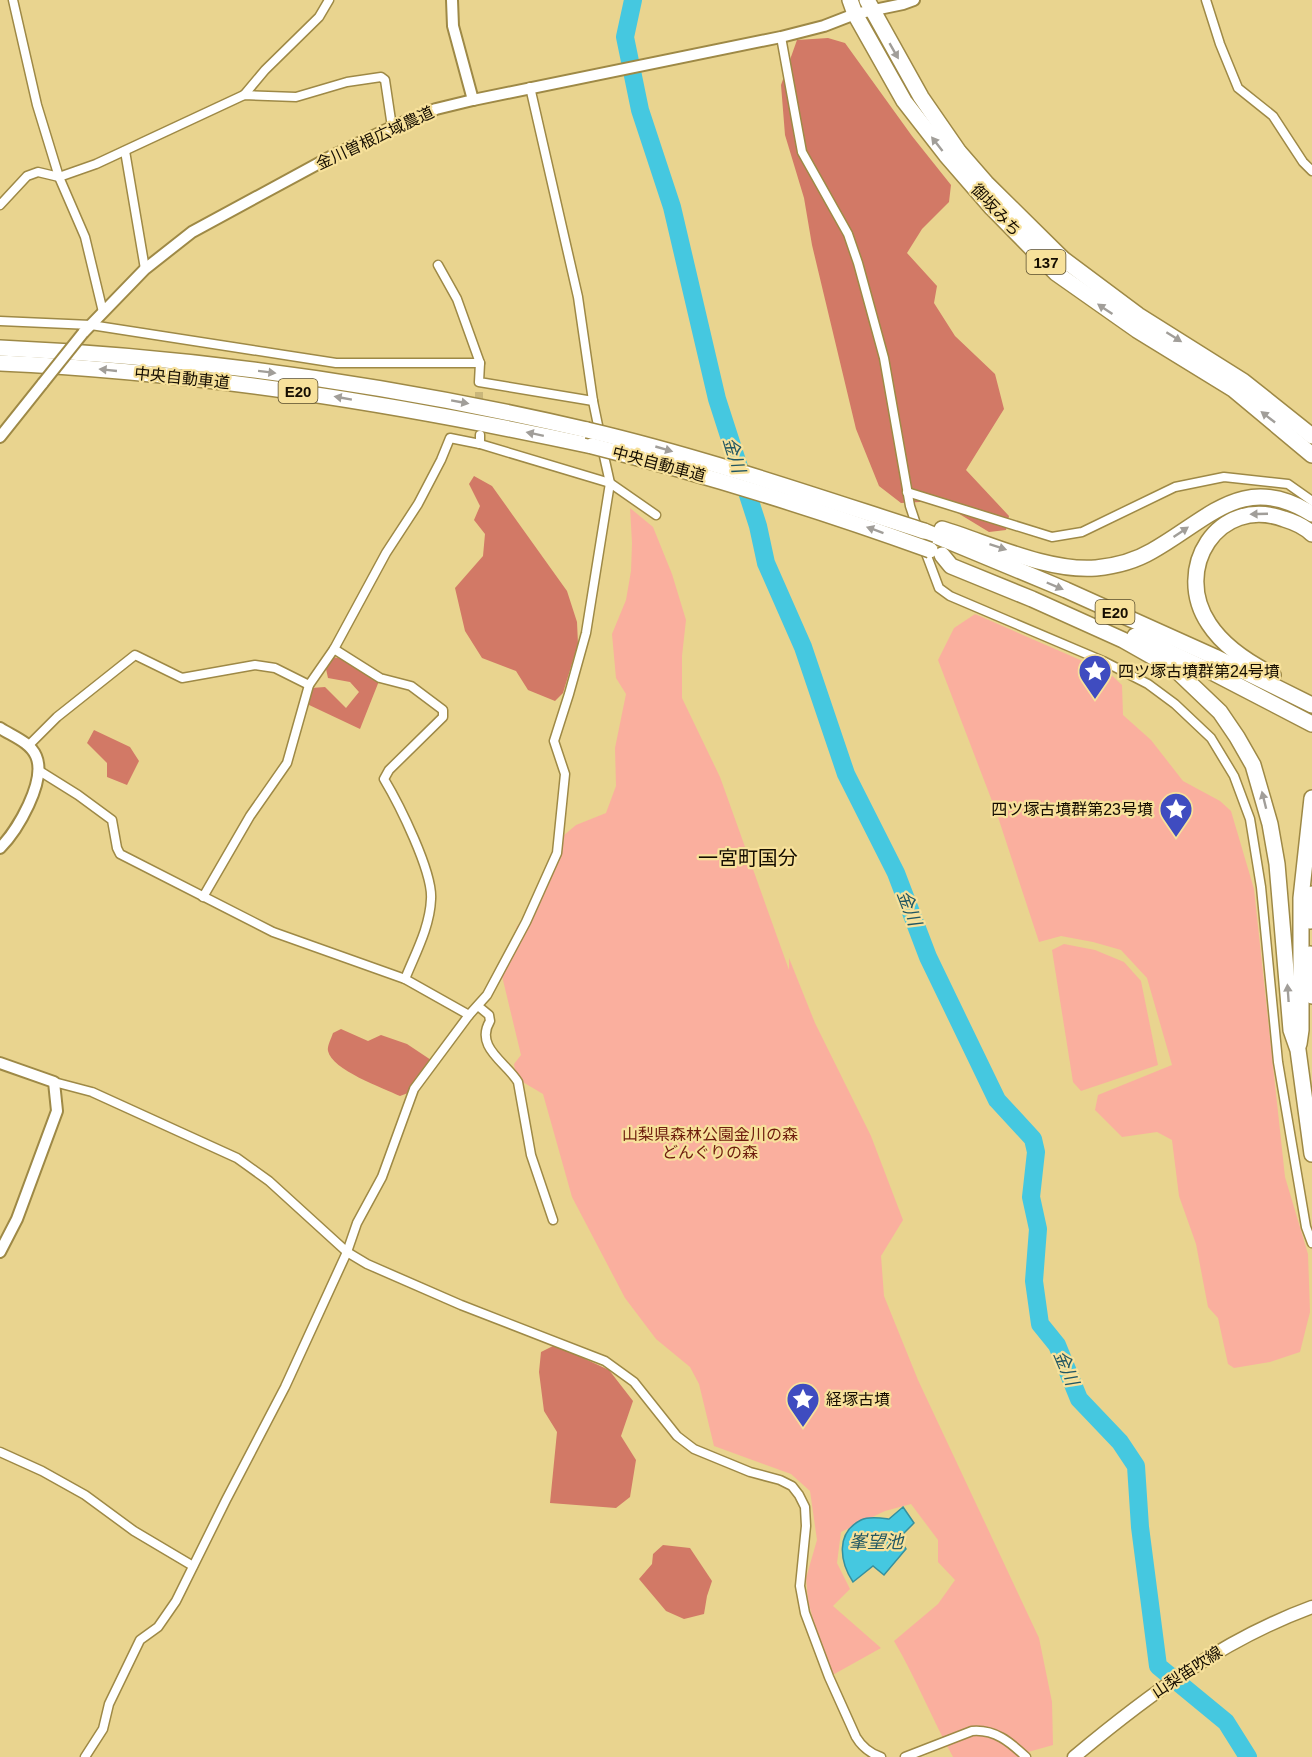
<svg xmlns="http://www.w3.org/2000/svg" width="1312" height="1757" viewBox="0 0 1312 1757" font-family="Arial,'Noto Sans JP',sans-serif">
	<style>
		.green { fill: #faaf9e }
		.forest { fill: #d27966 }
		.water { fill: #45c8e0; stroke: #37909d; stroke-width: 1.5 }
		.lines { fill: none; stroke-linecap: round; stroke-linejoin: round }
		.river { stroke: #45c8e0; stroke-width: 18 }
		.minor-tunnel { stroke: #c9b67a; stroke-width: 8; stroke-dasharray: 8 4; stroke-linecap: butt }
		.minor-casing { stroke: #9e8946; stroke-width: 11 }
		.tertiary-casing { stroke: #9e8946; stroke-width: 14 }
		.secondary-casing { stroke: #9e8946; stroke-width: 15 }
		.trunk-casing { stroke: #9e8946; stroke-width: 18 }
		.motorway-casing { stroke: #9e8946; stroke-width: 18 }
		.minor { stroke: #fff; stroke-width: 8 }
		.tertiary { stroke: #fff; stroke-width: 10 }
		.secondary { stroke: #fff; stroke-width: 12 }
		.trunk { stroke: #fff; stroke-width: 15 }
		.motorway { stroke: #fff; stroke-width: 15 }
		.tertiary-bridge-casing { stroke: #9e8946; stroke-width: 14; stroke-linecap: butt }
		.motorway-bridge-casing { stroke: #9e8946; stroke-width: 18; stroke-linecap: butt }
		.tertiary-bridge { stroke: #fff; stroke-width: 10 }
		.motorway-bridge { stroke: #fff; stroke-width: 15 }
		.oneway { fill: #a19e99 }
		.labels { text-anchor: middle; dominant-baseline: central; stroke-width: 4.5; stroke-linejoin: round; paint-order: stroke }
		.shield { fill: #f7e19b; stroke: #594d2e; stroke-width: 1.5 }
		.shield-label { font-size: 15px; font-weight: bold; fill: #150d00 }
		.street-label { font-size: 16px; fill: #150d00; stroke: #f7e19b }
		.poi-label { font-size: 16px; fill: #150d00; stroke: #f7e19b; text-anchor: start }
		.park-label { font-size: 16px; fill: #6d1c0d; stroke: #f7e19b }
		.water-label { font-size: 18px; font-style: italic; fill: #225762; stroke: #f7e19b }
		.quarter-label { font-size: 20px; fill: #150d00; stroke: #f7e19b }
	</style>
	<rect width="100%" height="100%" fill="#e9d48f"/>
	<g class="green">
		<path d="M630 508 653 527 672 574 686 620 682 656V698L720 777 789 970V958L815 1023 871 1136 903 1220 881 1256 884 1296 918 1380 1039 1638 1052 1702 1053 1745 1028 1752 1022 1757H953C932 1719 916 1678 894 1641L938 1604 955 1580 938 1562V1540L911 1504 885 1511 841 1532 837 1563 850 1589 833 1606 881 1648 829 1677 808 1601 806 1578 817 1540 810 1491 791 1474 714 1446 699 1384 690 1367 656 1339 625 1298 572 1197 543 1094 516 1078 514 1064 521 1055 502 976 517 926 537 907 563 836 576 825 606 813 616 786 615 748 626 694 616 678 612 634 626 600 631 571 632 543Z"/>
		<path d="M975 614 1108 672 1122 685 1123 715 1151 740 1183 781 1220 801 1231 811 1254 889 1285 1177 1308 1254 1310 1312 1300 1352 1270 1362 1234 1368 1228 1364 1218 1318 1208 1307 1196 1244 1179 1196 1172 1140 1157 1132 1122 1137 1095 1110 1098 1095 1172 1065 1147 978 1121 950 1093 942 1061 936 1039 942 997 814 938 660 954 628Z"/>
		<path d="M1064 944 1095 950 1124 962 1141 981 1158 1065 1081 1091 1073 1082 1052 950Z"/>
	</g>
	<g class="forest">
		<path d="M828 38 845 43 912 136 951 185 949 202 922 229 907 253 937 286 934 303 955 336 995 374 1004 409 966 470 1009 516 1006 530 989 532 938 501 901 503 879 486 856 429 812 245 804 198 785 135 781 85 797 40Z"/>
		<path d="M474 476 492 486 567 591 577 622 578 644 563 693 555 701 528 690 516 671 482 658 465 631 455 588 483 556 485 534 474 520 480 506 469 484Z"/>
		<path d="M333 657 343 659 379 681 360 729 307 704 311 688 325 687 346 708 359 692 350 682 328 678 326 669Z"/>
		<path d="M94 730 130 747 139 761 127 785 107 777V763L87 743Z"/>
		<path d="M341 1029 368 1041 381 1035 407 1044 431 1060 408 1093 400 1096C383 1088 332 1070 328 1051 327 1046 331 1039 333 1033Z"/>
		<path d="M555 1345 609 1370 633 1401 621 1436 636 1460 630 1497 616 1508 550 1503 557 1432 544 1411 539 1372 541 1352Z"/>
		<path d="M663 1545 690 1548 712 1581 707 1596 704 1614 684 1619 666 1611 639 1579 652 1564 653 1554Z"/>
	</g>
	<path class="water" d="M903 1507 914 1523 903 1534 902 1543 906 1549 884 1575 873 1566 853 1582C840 1562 835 1533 861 1520 869 1516 881 1518 889 1519Z"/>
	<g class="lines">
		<path class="river" d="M633 0 625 37 640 110 672 207 717 399 758 526 766 563 803 647 846 774 896 873 928 957 997 1100 1033 1139 1036 1152 1031 1197 1038 1229 1034 1281 1040 1324 1057 1345 1079 1399 1120 1442 1136 1466 1140 1527 1158 1666 1226 1722 1248 1757"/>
		<path class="minor-tunnel" d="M479 392V410"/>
		<defs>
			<g id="minor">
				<path d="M13 0 37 105 59 177 85 237 103 312"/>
				<path d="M1206 0 1220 44 1238 88 1273 116 1303 162 1312 171"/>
				<path d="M781 37 802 152 848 234 858 263 884 358 910 506 918 530"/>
				<path d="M530 87 578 297 593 401 600 435"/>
				<path d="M244 95 265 70 319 17 329 0"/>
				<path d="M125 151 145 269"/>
				<path d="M0 205 27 176 38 172 59 177 96 164 244 95 296 97 347 82 381 77 385 80 392 127"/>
				<path d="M438 265 457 299 480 363 479 382 593 401"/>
				<path d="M0 321 91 325 336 363H480"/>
				<path d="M480 444V435"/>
				<path d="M907 492 1052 537 1082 532 1175 487 1224 477 1288 484 1312 501"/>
				<path d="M924 548 939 588 950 596 1103 661 1148 684 1175 704 1211 738 1234 776 1250 819 1261 887 1278 1062 1306 1227 1312 1243"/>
				<path d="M334 649 380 678 411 686 443 710V717L389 770 384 779C399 804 433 872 431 899 430 927 415 954 405 979"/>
				<path d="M29 745 57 717 135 655 182 678 255 665 275 668 309 685"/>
				<path d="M38 770 78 795 112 820 117 848 120 854 273 932 405 979 469 1015"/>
				<path d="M203 897 250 816 287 763 309 685 334 649 386 553 418 504 441 460 450 438 480 444 610 483 656 515"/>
				<path d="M478 1006 489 1015 490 1021C474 1047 507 1063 518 1082L531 1155 553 1220"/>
				<path d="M54 1082 92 1092 237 1158 269 1181 347 1252 367 1264 461 1305 605 1361 634 1382 677 1436 694 1449 750 1472 780 1480 792 1486 799 1495 805 1507 806 1526 800 1586 805 1613 829 1677 856 1737C862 1747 869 1753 881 1757"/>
				<path d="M0 1452 42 1471 85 1495 134 1531 193 1566"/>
				<path d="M85 1757 103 1729 109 1704 140 1640 158 1627 176 1601 226 1500 285 1387 347 1252 357 1223 382 1177 414 1089 469 1015 487 995 526 922 557 853 565 774 554 741 569 694 586 633 610 483 602 447"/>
				<path d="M905 1757 972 1731C995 1729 1010 1742 1026 1757"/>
			</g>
			<g id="tertiary">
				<path d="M452 0 453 26 473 100"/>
				<path d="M83 333 145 269 192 232 334 155 392 127 436 109 473 100 781 37 824 26 855 14 903 4 914 0"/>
				<path d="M0 437 43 383"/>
				<path d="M0 728C12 736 30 742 36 756 47 781 17 831 0 848"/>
				<path d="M0 1063 54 1082 57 1111 17 1219 0 1252"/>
			</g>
			<path id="secondary" d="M1074 1757C1147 1696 1222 1640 1312 1607"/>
			<g id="trunk">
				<path d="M850 0 855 14 904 101 946 155 992 208 1056 273 1137 330 1233 389 1312 455"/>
				<path d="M867 0 921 97 959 152 986 183 1063 259 1138 315 1243 381 1312 436"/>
			</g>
			<g id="motorway">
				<path d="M0 348C198 357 394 385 587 430"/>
				<path d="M0 363C200 372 397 404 592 446"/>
				<path d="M942 529C988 543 1048 572 1096 568 1116 566 1135 561 1152 551 1209 519 1244 471 1312 514"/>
				<path d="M924 531 1066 590 1215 657 1312 705"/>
				<path d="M942 555 951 566 1032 599 1123 640 1176 670 1220 712 1237 737 1253 765 1270 824 1277 864 1291 1030 1298 1050 1312 1154"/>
				<path d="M1135 636 1210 671 1312 724"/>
				<path d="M1273 675C1249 663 1224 647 1209 624 1172 569 1218 495 1284 519 1294 522 1305 527 1312 534"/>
				<path d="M1310 921 1312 894"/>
				<path d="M1310 954 1312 996"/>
				<path d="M1299 1044 1301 1030V898L1312 798"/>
			</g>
		</defs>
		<use href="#minor" class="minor-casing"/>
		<use href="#tertiary" class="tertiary-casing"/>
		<use href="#secondary" class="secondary-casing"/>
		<use href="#trunk" class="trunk-casing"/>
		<use href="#motorway" class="motorway-casing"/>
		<use href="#minor" class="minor"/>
		<use href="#tertiary" class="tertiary"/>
		<use href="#secondary" class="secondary"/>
		<use href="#trunk" class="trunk"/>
		<use href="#motorway" class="motorway"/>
		<defs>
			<path id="tertiary-bridge" d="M43 383 83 333"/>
			<g id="motorway-bridge">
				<path d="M587 430C702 457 812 495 924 531"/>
				<path d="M592 446C707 475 819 510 930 550"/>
			</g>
		</defs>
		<use href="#tertiary-bridge" class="tertiary-bridge-casing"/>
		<use href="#motorway-bridge" class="motorway-bridge-casing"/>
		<use href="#tertiary-bridge" class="tertiary-bridge"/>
		<use href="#motorway-bridge" class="motorway-bridge"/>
	</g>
	<defs><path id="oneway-solid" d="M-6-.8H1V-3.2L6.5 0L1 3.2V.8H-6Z" transform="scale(1.5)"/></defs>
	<g class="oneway">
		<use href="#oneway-solid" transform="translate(894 51) rotate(60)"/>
		<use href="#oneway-solid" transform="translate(937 144) rotate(-128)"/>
		<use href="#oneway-solid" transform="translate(1105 309) rotate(-146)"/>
		<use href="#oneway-solid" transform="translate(1174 337) rotate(32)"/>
		<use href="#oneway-solid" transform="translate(108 370) rotate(-174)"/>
		<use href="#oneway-solid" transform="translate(267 372) rotate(7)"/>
		<use href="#oneway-solid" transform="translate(343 398) rotate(-170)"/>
		<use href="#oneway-solid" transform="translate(460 402) rotate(10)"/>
		<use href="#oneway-solid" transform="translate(1268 417) rotate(-142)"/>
		<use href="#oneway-solid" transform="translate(535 434) rotate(-168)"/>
		<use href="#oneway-solid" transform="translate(664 449) rotate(16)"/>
		<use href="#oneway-solid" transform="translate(1259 514) rotate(178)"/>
		<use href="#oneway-solid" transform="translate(875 530) rotate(-160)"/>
		<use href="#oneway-solid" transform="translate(1181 532) rotate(-34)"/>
		<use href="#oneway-solid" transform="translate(998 547) rotate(18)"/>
		<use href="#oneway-solid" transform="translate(1055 586) rotate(23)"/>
		<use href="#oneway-solid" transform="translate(1264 800) rotate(-104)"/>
		<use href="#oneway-solid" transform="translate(1288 993) rotate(-94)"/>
	</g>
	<defs>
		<symbol id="sight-pin" viewBox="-11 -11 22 30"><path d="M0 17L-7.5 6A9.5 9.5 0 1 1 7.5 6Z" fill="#3f4cc0" stroke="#f7e19b"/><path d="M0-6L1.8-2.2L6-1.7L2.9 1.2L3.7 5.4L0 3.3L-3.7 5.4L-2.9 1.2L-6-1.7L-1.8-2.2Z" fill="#fff"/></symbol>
	</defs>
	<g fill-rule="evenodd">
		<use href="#sight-pin" x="1076" y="652" width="38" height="52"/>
		<use href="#sight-pin" x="1157" y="790" width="38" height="52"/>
		<use href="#sight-pin" x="784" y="1380" width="38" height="52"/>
	</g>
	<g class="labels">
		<g class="shield">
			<rect x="1026.5" y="250" width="39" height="24" rx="4.5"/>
			<rect x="278.5" y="379" width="39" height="24" rx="4.5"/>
			<rect x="1095.5" y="600" width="39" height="24" rx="4.5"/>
		</g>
		<g class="shield-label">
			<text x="1046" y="262">137</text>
			<text x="298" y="391">E20</text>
			<text x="1115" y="612">E20</text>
		</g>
		<g class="street-label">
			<text transform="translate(375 138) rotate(-25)">金川曽根広域農道</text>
			<text transform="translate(996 210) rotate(47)">御坂みち</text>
			<text transform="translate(182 378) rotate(6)">中央自動車道</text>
			<text transform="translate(659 464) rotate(15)">中央自動車道</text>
			<text transform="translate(1187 1672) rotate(-33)">山梨笛吹線</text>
		</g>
		<g class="poi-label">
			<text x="1118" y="671">四ツ塚古墳群第24号墳</text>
			<text x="1153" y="809" text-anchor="end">四ツ塚古墳群第23号墳</text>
			<text x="826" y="1399">経塚古墳</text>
		</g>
		<g class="park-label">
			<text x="710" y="1134">山梨県森林公園金川の森<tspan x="710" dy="18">どんぐりの森</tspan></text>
		</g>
		<g class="water-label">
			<text transform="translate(734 455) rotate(73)">金川</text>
			<text transform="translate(909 908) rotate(69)">金川</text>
			<text transform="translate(1066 1368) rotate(67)">金川</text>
			<text x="876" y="1542">峯望池</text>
		</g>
		<g class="quarter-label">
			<text x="748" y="858">一宮町国分</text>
		</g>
	</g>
</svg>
